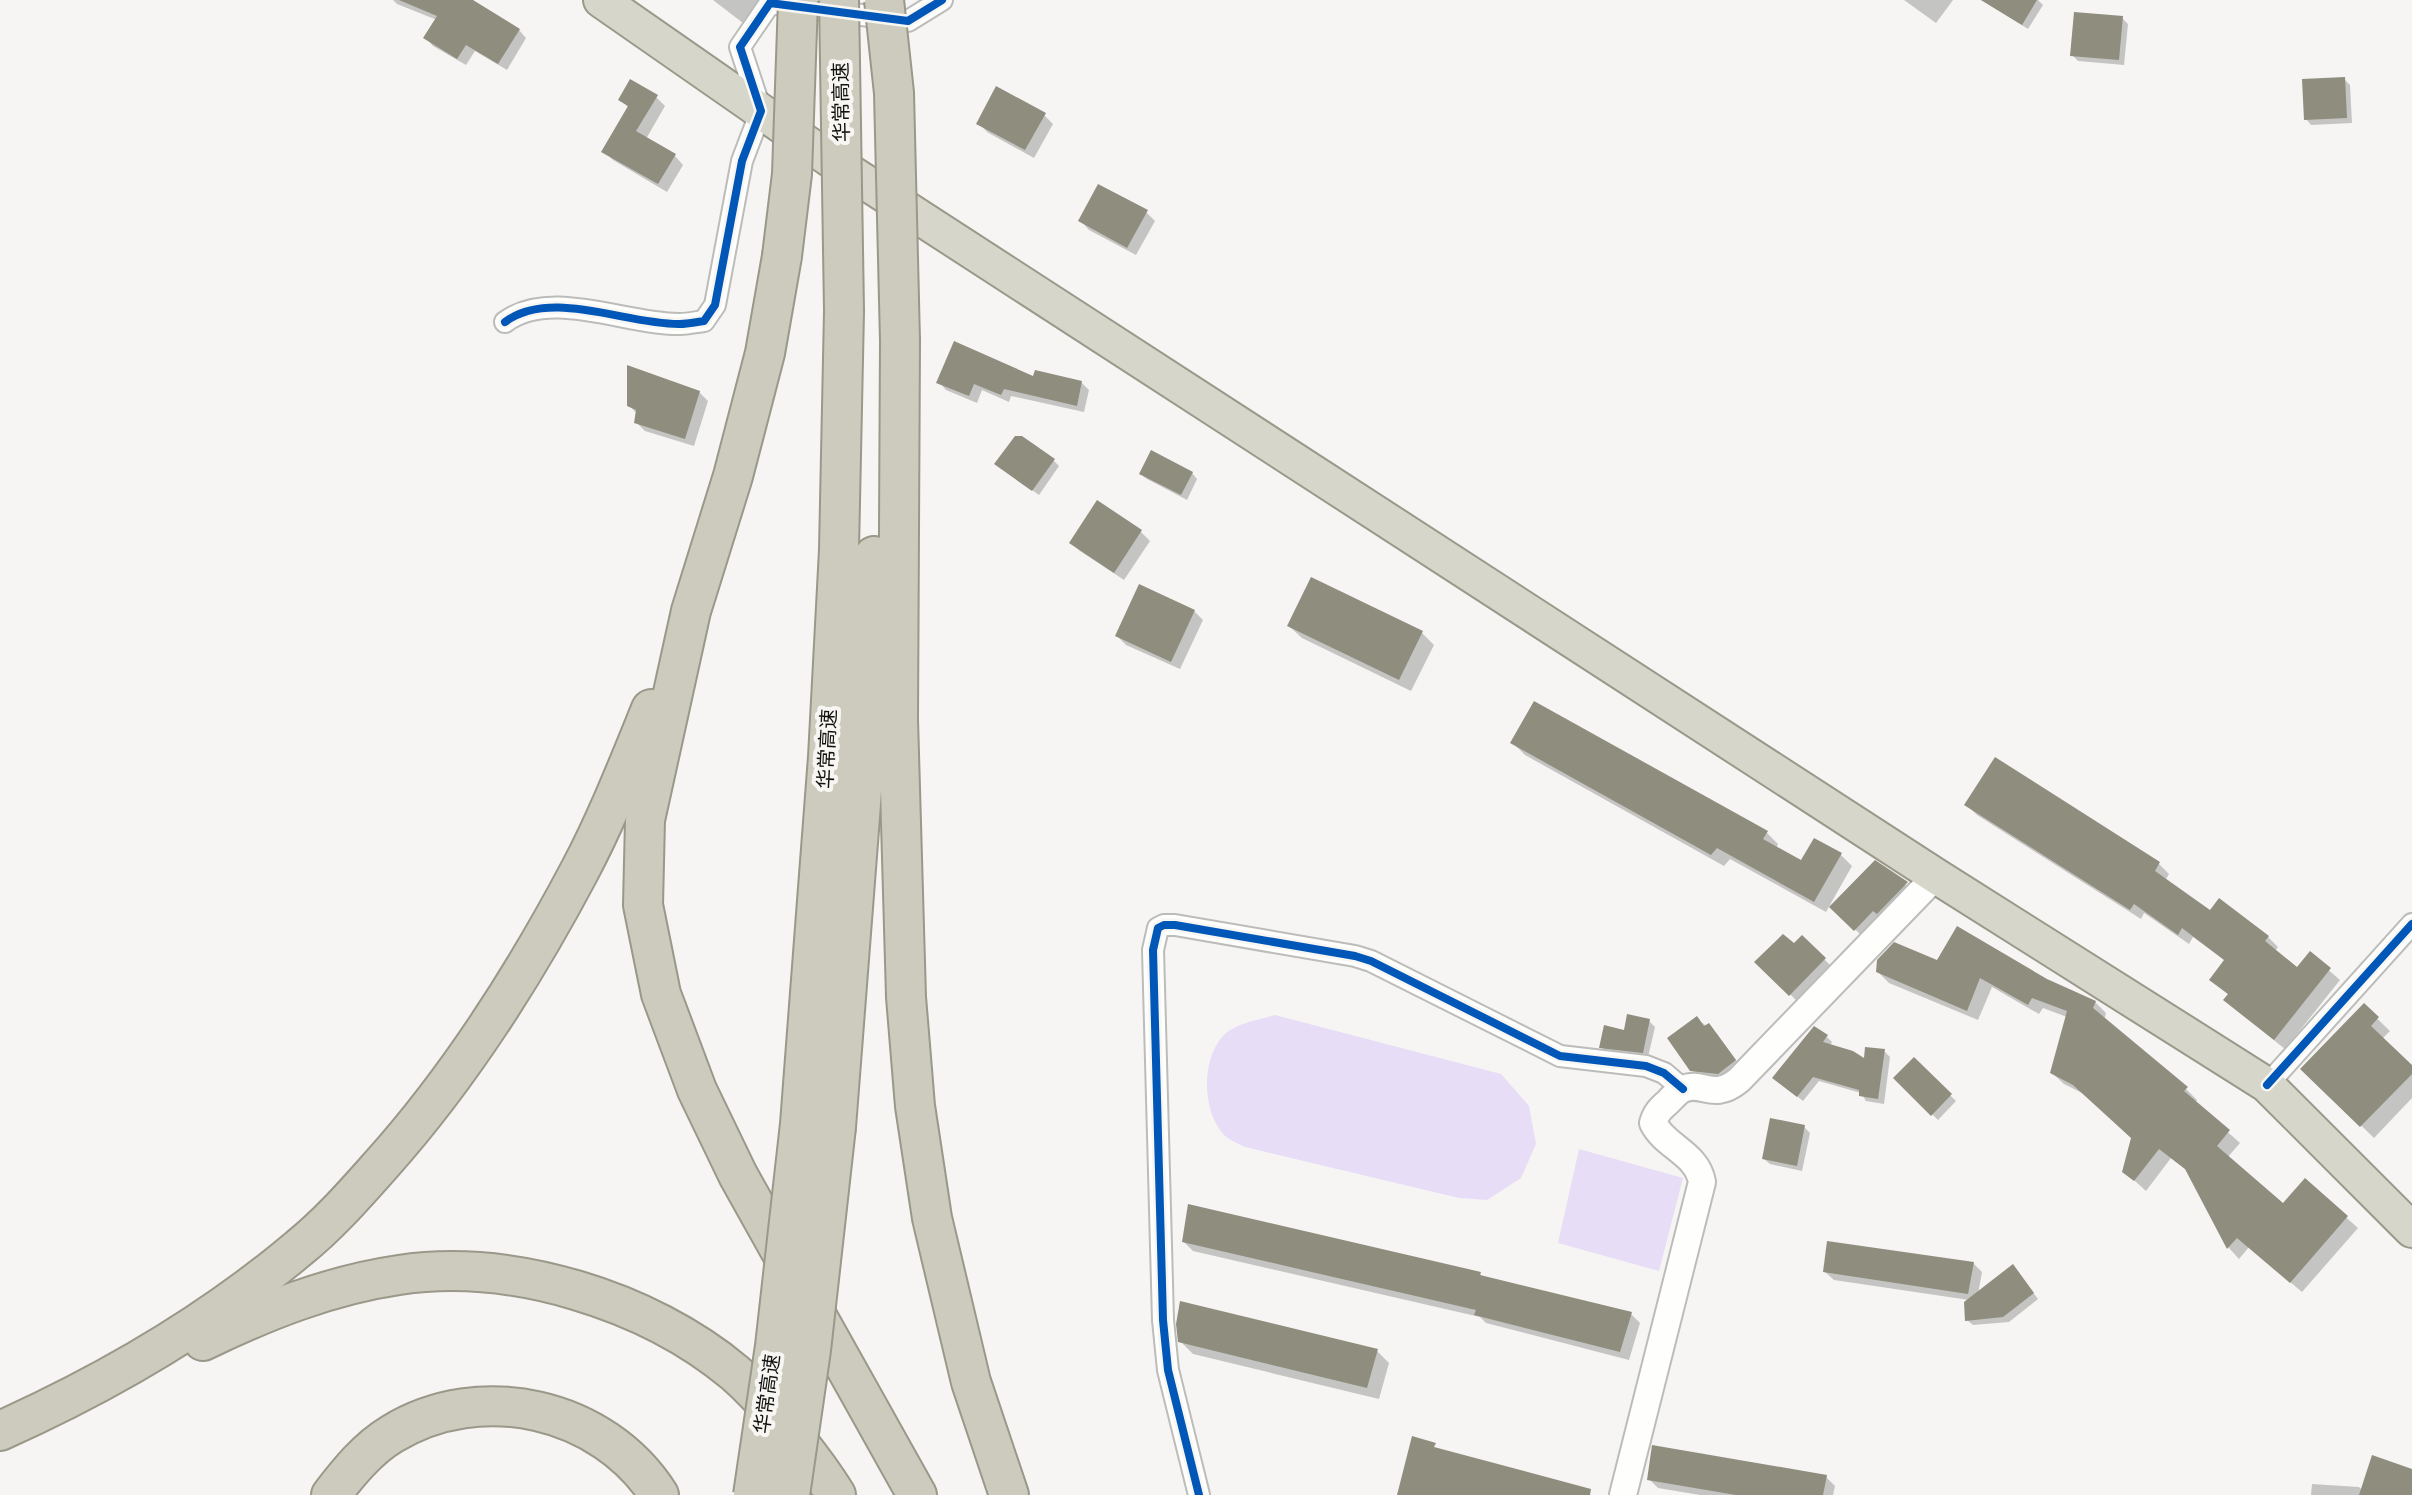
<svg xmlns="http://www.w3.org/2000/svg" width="2412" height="1495" viewBox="0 0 2412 1495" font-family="'Source Sans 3','Noto Sans SC',sans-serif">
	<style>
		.green { fill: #e7ddf6 }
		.shadow { fill: #0003 }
		.building { fill: #8f8d7e }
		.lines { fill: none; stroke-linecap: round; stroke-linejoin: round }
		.minor-casing { stroke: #bcbcba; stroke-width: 24 }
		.tertiary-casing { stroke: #bcbcba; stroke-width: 30 }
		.trunk-casing { stroke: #9a9889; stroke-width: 38 }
		.motorway-casing { stroke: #9a9889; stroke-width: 42 }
		.minor { stroke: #fefefd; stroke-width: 20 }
		.tertiary { stroke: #fefefd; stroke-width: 26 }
		.trunk { stroke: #d6d6ca; stroke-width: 34 }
		.motorway { stroke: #cccbbd; stroke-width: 38 }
		.motorway-bridge-casing { stroke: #9a9889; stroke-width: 42; stroke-linecap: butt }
		.motorway-bridge { stroke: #cccbbd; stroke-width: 38 }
		.cycleway-casing { stroke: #f7f6f2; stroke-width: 13 }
		.cycleway { stroke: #0057b8; stroke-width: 8 }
		.labels { text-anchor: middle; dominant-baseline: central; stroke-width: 8; stroke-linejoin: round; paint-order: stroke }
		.street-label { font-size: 20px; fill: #121211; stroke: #f7f6f2 }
	</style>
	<rect width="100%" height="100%" fill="#f6f5f3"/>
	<g class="green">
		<path d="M1275 1015 1501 1074 1529 1106 1536 1144 1521 1178 1487 1200 1459 1198 1245 1147C1239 1144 1229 1140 1224 1135 1202 1111 1201 1060 1223 1036 1235 1023 1259 1020 1275 1015Z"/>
		<path d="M1579 1149 1683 1178 1659 1271 1558 1243Z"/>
	</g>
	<g class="shadow">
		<path d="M393 0H469L519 30 526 38 507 70 475 51 466 65 433 46 426 38 437 20 397 4Z"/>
		<path d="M713 0H760L743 23Z"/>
		<path d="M1904 0H1953L1936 23Z"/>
		<path d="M1981 0H2038L2043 5 2028 29Z"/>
		<path d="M2122 18 2128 24 2124 65 2078 61 2072 55Z"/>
		<path d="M2344 79 2350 85 2352 123 2311 125 2306 119Z"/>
		<path d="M656 97 665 106 646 139 675 156 683 165 667 192 613 160 604 151 629 108 621 100Z"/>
		<path d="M1044 115 1053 124 1034 158 987 132 979 123Z"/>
		<path d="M1146 212 1155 221 1136 255 1089 230 1081 221Z"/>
		<path d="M1035 379 1081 382 1089 390 1084 412 1011 396 1009 402 982 390 977 403 946 390 939 382Z"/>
		<path d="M699 392 708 401 694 446 645 431 636 422 637 414 629 405Z"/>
		<path d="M1054 461 1059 466 1039 495 1003 469Z"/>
		<path d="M1192 473 1197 479 1187 500 1147 479 1141 474Z"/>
		<path d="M1097 503 1141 532 1150 541 1124 580 1080 551 1071 543Z"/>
		<path d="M1194 611 1203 620 1180 669 1126 645 1117 636Z"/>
		<path d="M1289 626 1422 633 1434 645 1411 691 1302 638Z"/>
		<path d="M1513 743 1766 832 1778 844 1776 849 1802 863 1840 854 1852 866 1826 912 1730 859 1724 866 1525 755Z"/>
		<path d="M1996 760 2159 864 2169 874 2165 881 2210 912 2268 937 2278 947 2275 951 2297 969 2310 954 2340 980 2285 1049 2236 1010 2229 995 2211 980 2226 961 2193 937 2189 944 2144 913 2141 919 1977 815 1967 805Z"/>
		<path d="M1875 863 1915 892 1864 938 1832 907Z"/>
		<path d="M1802 937 1833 968 1799 1003 1757 962 1795 945Z"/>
		<path d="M1938 963 2046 980 2095 1002 2106 1013 2104 1020 2186 1089 2197 1100 2195 1103 2240 1143 2227 1158 2284 1206 2305 1181 2358 1228 2302 1292 2249 1247 2239 1259 2229 1248 2189 1172 2171 1158 2146 1191 2124 1171 2134 1138 2086 1095 2064 1084 2052 1073 2067 1017 2043 1008 2039 1014 1992 987 1978 1020 1889 983 1878 972Z"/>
		<path d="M2364 1006 2390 1031 2382 1039 2412 1068V1098L2374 1138 2303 1069Z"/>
		<path d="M1697 1019 1717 1034 1743 1070 1727 1082 1702 1079 1692 1070Z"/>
		<path d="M1649 1021 1655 1027 1648 1057 1607 1052 1602 1047Z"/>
		<path d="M1827 1037 1832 1042 1830 1046 1865 1062 1884 1051 1890 1057 1884 1104 1866 1101 1861 1093 1819 1081 1803 1101 1780 1083Z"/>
		<path d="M1914 1060 1956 1101 1938 1120 1896 1078Z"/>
		<path d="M1804 1127 1810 1133 1802 1171 1770 1164 1764 1159Z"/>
		<path d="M1184 1242 1480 1274 1484 1278 1631 1314 1640 1323 1629 1360 1486 1323 1480 1317 1193 1251Z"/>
		<path d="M1973 1263 1982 1272 1978 1294 2018 1272 2038 1299 2009 1322 1973 1325 1967 1320 1969 1300 1834 1280 1825 1272Z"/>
		<path d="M1180 1341 1377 1351 1389 1363 1379 1399 1193 1354Z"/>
		<path d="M2412 1471V1495H2311L2312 1484 2359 1487 2363 1491Z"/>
		<path d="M1826 1477 1835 1486 1833 1495H1700L1658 1488 1649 1479Z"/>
	</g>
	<g class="building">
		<path d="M399 0H473L520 29 498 64 466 45 457 59 423 38 437 16Z"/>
		<path d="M1981 0H2037L2022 25Z"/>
		<path d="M2074 12 2123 16 2119 60 2070 56Z"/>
		<path d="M2345 77 2347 118 2304 120 2302 79Z"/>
		<path d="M630 79 658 95 636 131 676 154 658 184 601 152 628 106 618 100Z"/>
		<path d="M996 86 1046 113 1025 150 976 124Z"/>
		<path d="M1098 184 1148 210 1127 248 1078 221Z"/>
		<path d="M954 341 1033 376 1035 370 1082 381 1077 406 1004 389 1001 395 974 384 969 396 936 383Z"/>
		<path d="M627 365 700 391 685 439 634 423 636 410 627 406Z"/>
		<path d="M1015 436H1022L1055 459 1032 491 994 464Z"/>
		<path d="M1151 450 1193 472 1181 495 1139 474Z"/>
		<path d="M1097 500 1142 530 1114 573 1069 543Z"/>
		<path d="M1311 577 1423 631 1399 680 1287 626Z"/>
		<path d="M1139 584 1195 610 1171 662 1115 636Z"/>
		<path d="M1534 701 1768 831 1763 839 1801 860 1814 838 1842 853 1814 902 1717 848 1711 855 1510 743Z"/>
		<path d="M1995 757 2160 862 2155 871 2210 910 2219 898 2269 936 2265 941 2297 967 2310 951 2331 968 2274 1040 2223 1000 2228 994 2209 980 2224 960 2182 928 2178 935 2134 904 2130 910 1964 805Z"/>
		<path d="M1875 860 1908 882 1877 914 1873 911 1854 931 1829 907Z"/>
		<path d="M1957 926 2047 979 2096 1001 2093 1008 2188 1087 2184 1091 2230 1130 2217 1146 2283 1203 2305 1178 2348 1216 2290 1283 2237 1238 2227 1249 2185 1169 2159 1149 2134 1181 2122 1172 2131 1138 2073 1085 2050 1073 2067 1011 2032 998 2028 1005 1980 978 1967 1011 1876 972 1877 960 1894 942 1937 960Z"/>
		<path d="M1783 934 1794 943 1802 935 1826 958 1789 996 1754 962Z"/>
		<path d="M2364 1003 2379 1017 2371 1026 2412 1065V1074L2360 1127 2300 1069Z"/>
		<path d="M1627 1014 1650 1019 1643 1053 1599 1048 1604 1025 1624 1030Z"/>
		<path d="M1697 1016 1704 1026 1709 1023 1736 1060 1718 1074 1690 1071 1667 1038Z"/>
		<path d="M1814 1026 1828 1035 1823 1042 1853 1051 1864 1058 1865 1047 1885 1049 1878 1099 1859 1096V1090L1813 1077 1797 1097 1772 1078Z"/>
		<path d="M1914 1057 1952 1094 1931 1116 1893 1078Z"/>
		<path d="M1770 1118 1805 1125 1797 1166 1762 1159Z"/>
		<path d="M1188 1204 1481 1272 1480 1275 1632 1312 1620 1352 1474 1315 1476 1310 1182 1242Z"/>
		<path d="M1827 1241 1974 1262 1968 1294 1823 1272Z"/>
		<path d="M2013 1264 2034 1293 2003 1317 1965 1321 1964 1302Z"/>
		<path d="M1180 1301 1378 1349 1367 1388 1178 1342 1176 1324Z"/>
		<path d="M1412 1436 1436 1443 1434 1447 1591 1489 1590 1495H1397Z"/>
		<path d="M1652 1445 1827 1475 1823 1495H1736L1647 1480Z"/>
		<path d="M2372 1455 2412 1469V1495H2359Z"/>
	</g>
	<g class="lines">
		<defs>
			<g id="minor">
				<path d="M505 322C551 288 627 325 680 324 688 324 696 322 704 321L715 305 742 161 761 111 740 47 770 3 908 21 942 0"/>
				<path d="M2267 1085 2412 924"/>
				<path d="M1199 1495 1168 1370 1163 1320 1153 950 1158 928 1164 925H1175L1355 956 1371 961 1560 1056 1646 1066 1664 1073 1683 1089"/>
			</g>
			<path id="tertiary" d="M1623 1495 1702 1182C1697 1153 1665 1147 1653 1123 1656 1113 1660 1109 1668 1102 1672 1098 1678 1091 1683 1089 1703 1080 1712 1102 1739 1080L1936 876"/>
			<path id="trunk" d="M601 0 828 158 1936 876 2267 1085 2412 1230"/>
			<g id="motorway">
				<path d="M782 256 765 353 733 476 691 611 645 820 643 905 661 994 697 1090 738 1175 917 1495"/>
				<path d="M900 341 898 719 906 997 915 1106 932 1218 971 1382 1009 1495"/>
				<path d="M800 1124 828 757 839 550 844 311"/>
				<path d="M836 1127 865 752 874 556"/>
				<path d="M203 1341C265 1311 330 1285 399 1275 511 1258 648 1300 735 1373 767 1401 814 1459 836 1495"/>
				<path d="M0 1431C107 1383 210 1323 299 1248 329 1224 355 1194 380 1166 460 1077 524 976 580 870 607 819 629 763 651 709"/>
				<path d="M331 1495C348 1473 367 1449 392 1434 480 1380 603 1407 659 1495"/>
			</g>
		</defs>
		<use href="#minor" class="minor-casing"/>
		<use href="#tertiary" class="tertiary-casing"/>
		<use href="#trunk" class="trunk-casing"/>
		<use href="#motorway" class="motorway-casing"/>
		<use href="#minor" class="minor"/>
		<use href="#tertiary" class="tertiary"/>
		<use href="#trunk" class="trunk"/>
		<use href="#motorway" class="motorway"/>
		<defs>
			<g id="motorway-bridge">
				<path d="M839 0 844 311"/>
				<path d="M884 0 894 93 900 341"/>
				<path d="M782 256 792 174 798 0"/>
				<path d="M753 1495 775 1346 800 1124"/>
				<path d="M790 1495 811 1350 836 1127"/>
			</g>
		</defs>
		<use href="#motorway-bridge" class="motorway-bridge-casing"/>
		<use href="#motorway-bridge" class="motorway-bridge"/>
		<defs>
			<g id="cycleway">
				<path d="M505 322C551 288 627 325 680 324 688 324 696 322 704 321L715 305 742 161 761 111 740 47 770 3 908 21 942 0"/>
				<path d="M2267 1085 2412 924"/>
				<path d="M1199 1495 1168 1370 1163 1320 1153 950 1158 928 1164 925H1175L1355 956 1371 961 1560 1056 1646 1066 1664 1073 1683 1089"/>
			</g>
		</defs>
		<use href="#cycleway" class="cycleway-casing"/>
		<use href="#cycleway" class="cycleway"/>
	</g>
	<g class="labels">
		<g class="street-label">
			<text transform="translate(842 102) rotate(-91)">华常高速</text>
			<text transform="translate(828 749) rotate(-87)">华常高速</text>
			<text transform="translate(768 1394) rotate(-82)">华常高速</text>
		</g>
	</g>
</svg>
